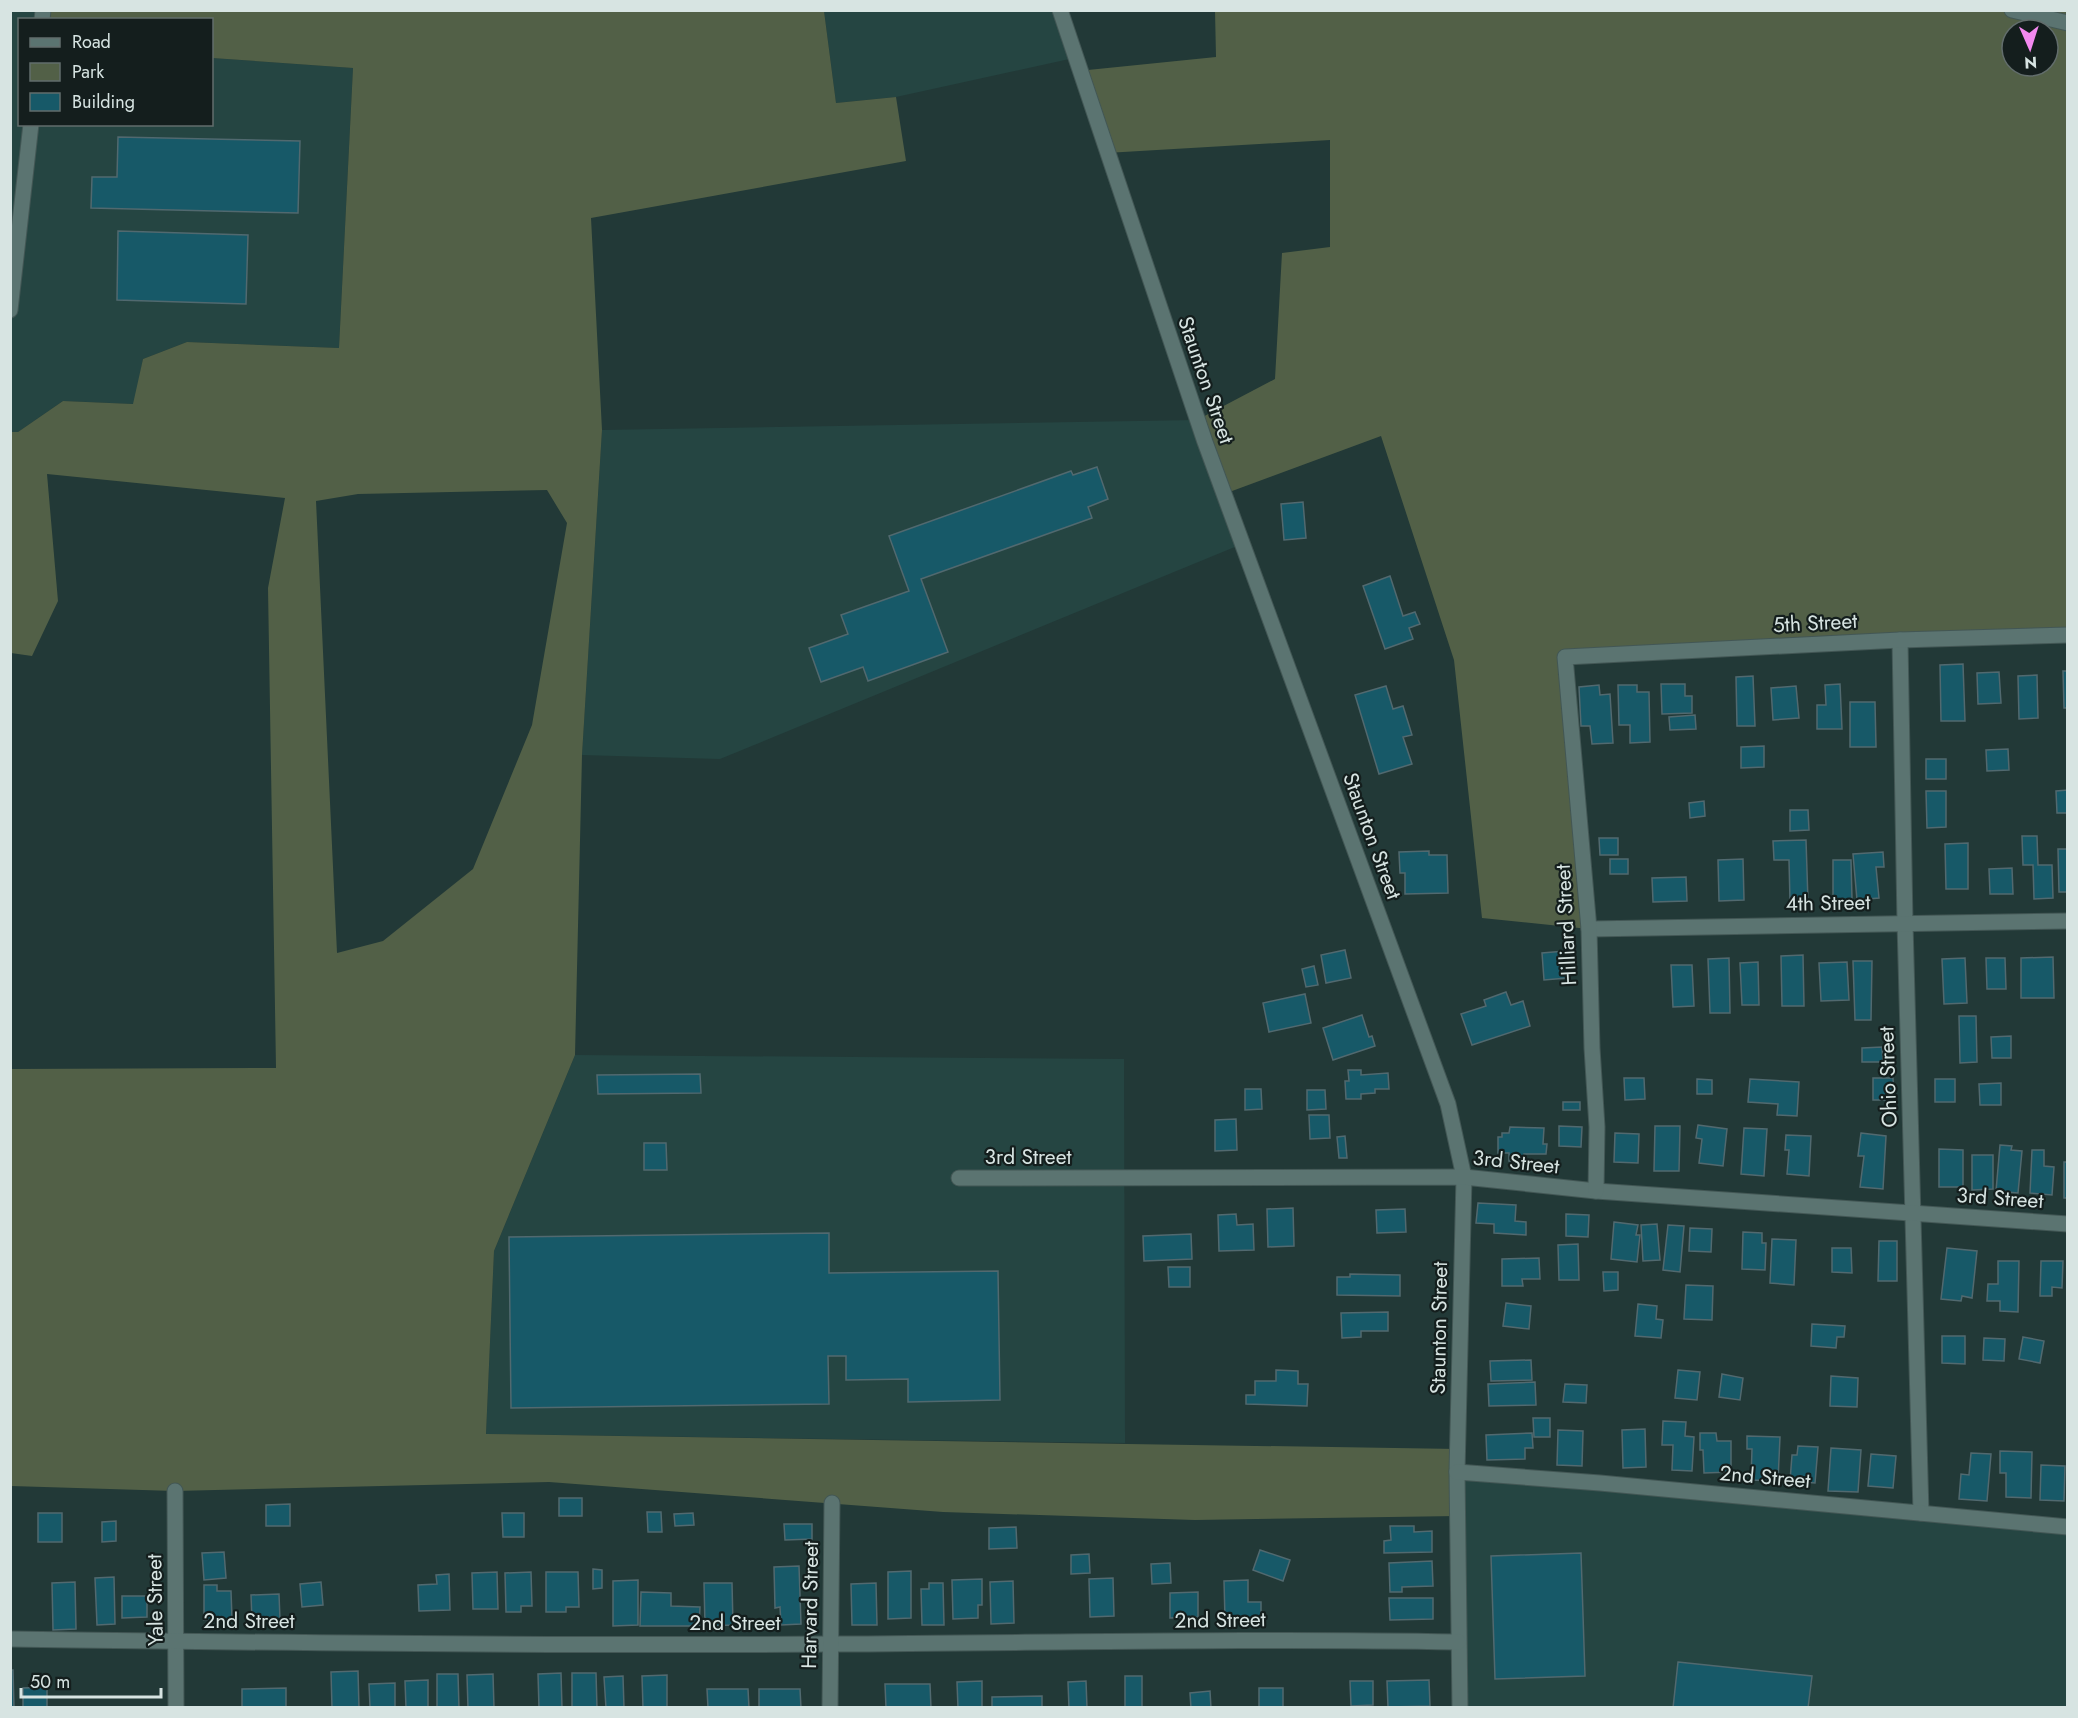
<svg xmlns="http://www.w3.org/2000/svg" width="2078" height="1718" viewBox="0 0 2078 1718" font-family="Jost,sans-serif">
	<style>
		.built { fill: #254542 }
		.green { fill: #526047; fill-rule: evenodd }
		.building { fill: #175968; stroke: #51696f; stroke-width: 1.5 }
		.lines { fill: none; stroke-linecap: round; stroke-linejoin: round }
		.street-casing { stroke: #435755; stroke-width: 17 }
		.secondary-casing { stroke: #435755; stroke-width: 17 }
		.street { stroke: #5b7471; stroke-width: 15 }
		.secondary { stroke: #5b7471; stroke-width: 15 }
		.labels { text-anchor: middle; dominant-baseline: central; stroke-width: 4.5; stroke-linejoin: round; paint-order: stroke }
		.street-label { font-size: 21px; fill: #d7e4e2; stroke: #141e1d }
	</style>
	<rect width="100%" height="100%" fill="#223937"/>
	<g class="built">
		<path d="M11 11H43L42 19 20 20V124H212V58L353 68 339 348 187 342 143 359 134 404 63 401 18 432H11Z"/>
		<path d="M824 11H1060L1074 58 896 97 836 103Z"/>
		<path d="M1197 420 1242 544 720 759 582 755 602 430Z"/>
		<path d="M575 1055 1124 1059 1125 1443 486 1434 494 1251Z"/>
		<path d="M1457 1472 2067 1527V1707H1460Z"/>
	</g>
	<g class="green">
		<path d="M43 11H824L836 103 896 97 906 161 591 218 602 430 582 755 575 1055 494 1251 486 1434 1458 1449V1516L1195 1520 943 1512 549 1482 175 1491 11 1486V1069L276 1068 268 588 285 498 47 474 58 601 32 656 11 653V432H18L63 401 133 404 143 359 187 342 339 348 353 68 212 58V20L42 19ZM547 490 567 523 532 725 473 869 383 941 337 953 316 501 358 494Z"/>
		<path d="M1215 11H2067V635L1565 657 1589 929 1482 918 1454 660 1381 436 1224 494 1197 420 1275 379 1282 253 1330 247V140L1106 153 1078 71 1216 57ZM2012 30H2048V66H2012Z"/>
	</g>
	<g class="building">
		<path d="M118 137 300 141 298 213 91 208 92 177H117Z"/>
		<path d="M118 231 248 235 246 304 117 300Z"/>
		<path d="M1097 467 1108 499 1088 507 1092 518 921 579 948 652 868 681 863 667 821 682 809 648 848 634 841 615 909 591 889 536 1071 471 1073 475Z"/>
		<path d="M1303 502 1306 538 1284 540 1281 504Z"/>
		<path d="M1390 576 1403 616 1415 612 1420 624 1409 628 1413 639 1385 649 1363 586Z"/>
		<path d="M1963 664 1965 721H1941L1940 665Z"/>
		<path d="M2063 671H2068V708H2064Z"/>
		<path d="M1999 672 2001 703 1978 704 1977 673Z"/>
		<path d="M2037 675 2038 718 2019 719 2018 676Z"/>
		<path d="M1753 676 1755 726H1737L1736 677Z"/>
		<path d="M1661 684H1685V696H1692V713L1662 714Z"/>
		<path d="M1840 684 1842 729H1817V705H1826L1825 685Z"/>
		<path d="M1599 685 1600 695 1610 694 1613 743 1592 744 1590 726H1581L1579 687Z"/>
		<path d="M1618 685H1637V692H1649L1650 742 1630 743V725H1619Z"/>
		<path d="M1386 686 1393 709 1403 706 1412 735 1403 737 1412 764 1379 774 1355 695Z"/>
		<path d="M1796 686 1799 718 1773 720 1771 688Z"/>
		<path d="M1850 702H1875L1876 747H1850Z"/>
		<path d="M1695 715 1696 729 1670 730 1669 717Z"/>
		<path d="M1764 746V767L1741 768V747Z"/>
		<path d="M2008 749 2009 770 1987 771 1986 750Z"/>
		<rect x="1926" y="759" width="20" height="20"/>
		<path d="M2068 790V813H2057L2056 791Z"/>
		<path d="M1926 791H1946V827L1927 828Z"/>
		<path d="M1704 801 1705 816 1690 818 1689 803Z"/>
		<path d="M1790 810H1808L1809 830 1790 831Z"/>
		<path d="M2022 836H2037L2038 865H2052L2053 898 2034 899 2033 865H2023Z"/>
		<path d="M1599 838H1618V855H1600Z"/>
		<path d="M1806 840 1808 901H1790L1789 860H1774L1773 841Z"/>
		<path d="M1968 843V889H1946L1945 844Z"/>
		<path d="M2058 849H2068V892H2059Z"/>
		<path d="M1429 851V855H1447L1448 893 1405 894V873H1400L1399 852Z"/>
		<path d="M1883 852 1884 867H1876L1879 898 1857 900 1853 854Z"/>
		<rect x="1610" y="859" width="18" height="15"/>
		<path d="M1743 859 1744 900 1719 901 1718 860Z"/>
		<path d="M1833 860H1851L1852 899 1833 900Z"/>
		<path d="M2012 868 2013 894H1990L1989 869Z"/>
		<path d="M1686 877 1687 901 1653 902 1652 878Z"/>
		<path d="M1345 950 1351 978 1326 983 1321 955Z"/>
		<path d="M1565 951 1567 978 1544 980 1542 953Z"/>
		<path d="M1803 955 1804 1006H1782L1781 956Z"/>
		<path d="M2053 957 2054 998H2021V958Z"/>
		<path d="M1729 958 1730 1013H1710L1708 959Z"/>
		<path d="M1965 958 1967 1003 1944 1004 1942 959Z"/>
		<path d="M1986 958H2005L2006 989H1987Z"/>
		<path d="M1853 961H1872L1871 1020H1855Z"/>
		<path d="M1758 962 1759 1005H1742L1740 963Z"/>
		<path d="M1847 962 1849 1000 1821 1001 1819 963Z"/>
		<path d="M1671 965H1692L1694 1006 1673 1007Z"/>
		<path d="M1314 966 1318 985 1306 987 1302 969Z"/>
		<path d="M1506 992 1511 1005 1523 1001 1530 1026 1472 1045 1461 1014 1486 1006 1484 1000Z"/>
		<path d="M1305 994 1311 1023 1269 1032 1263 1003Z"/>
		<path d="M1362 1015 1369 1037 1372 1036 1375 1046 1333 1060 1323 1028Z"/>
		<path d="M1959 1016H1976L1977 1062 1960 1063Z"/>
		<path d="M2011 1036V1058H1992L1991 1037Z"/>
		<path d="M1882 1047 1883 1062H1862V1048Z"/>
		<path d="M1348 1070H1361V1075L1388 1073 1389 1089H1375V1093L1361 1094V1099H1346L1345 1081H1349Z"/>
		<path d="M700 1074 701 1093 598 1094 597 1075Z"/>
		<path d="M1624 1078H1644L1645 1099 1625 1100Z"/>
		<path d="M1873 1078H1893L1894 1100H1873Z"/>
		<path d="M1697 1079 1712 1080V1094H1697Z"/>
		<path d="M1750 1079 1799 1082 1797 1116 1777 1115 1778 1104 1748 1102Z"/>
		<rect x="1935" y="1079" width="20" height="23"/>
		<path d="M2001 1083V1105H1980L1979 1084Z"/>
		<path d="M1245 1089H1261L1262 1109 1245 1110Z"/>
		<path d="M1307 1090H1325L1326 1109 1307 1110Z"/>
		<rect x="1563" y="1102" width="17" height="8"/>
		<path d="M1309 1115H1329L1330 1138 1310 1139Z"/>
		<path d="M1236 1119 1237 1150 1215 1151V1120Z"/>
		<path d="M1698 1125 1727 1129 1723 1166 1699 1163 1702 1139 1696 1138Z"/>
		<path d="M1559 1126 1582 1127 1581 1147 1559 1146Z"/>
		<path d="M1655 1126H1680L1679 1171H1654Z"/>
		<path d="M1510 1127 1544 1128 1543 1144H1547L1546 1154H1524V1162L1509 1161V1153H1498V1137H1502V1133H1509Z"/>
		<path d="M1744 1128 1767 1129 1764 1176 1741 1174Z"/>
		<path d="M1615 1133 1639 1134 1638 1163 1614 1162Z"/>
		<path d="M1861 1133 1886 1136 1883 1189 1860 1187 1864 1156H1858Z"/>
		<path d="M1786 1135 1811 1136 1809 1176 1787 1174 1789 1150H1785Z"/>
		<path d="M1345 1136 1347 1158H1339L1337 1137Z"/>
		<path d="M644 1143H666L667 1170H644Z"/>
		<path d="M2000 1145 2012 1146 2011 1150 2022 1151 2018 1193 1996 1191Z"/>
		<path d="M1939 1149 1963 1150V1187H1939Z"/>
		<path d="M2032 1150H2044V1166L2054 1167 2052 1195 2030 1193Z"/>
		<path d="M1972 1155H1993V1189L1972 1190Z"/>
		<rect x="2064" y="1162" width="4" height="36"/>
		<path d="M1478 1203 1516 1205 1515 1221 1526 1222V1235L1494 1233V1224L1476 1223Z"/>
		<path d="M1293 1208 1294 1246 1268 1247 1267 1209Z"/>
		<path d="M1405 1209 1406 1232 1377 1233 1376 1210Z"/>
		<path d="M1236 1214 1237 1225 1253 1224 1254 1250 1219 1251 1218 1215Z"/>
		<path d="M1566 1214 1589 1215 1588 1237 1566 1236Z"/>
		<path d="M1614 1222 1638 1225 1636 1235H1640L1637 1262 1611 1259Z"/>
		<path d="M1657 1224 1660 1260 1643 1261 1641 1225Z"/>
		<path d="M1668 1225 1684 1226 1680 1272 1663 1270Z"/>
		<path d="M1690 1228 1712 1229 1711 1252 1689 1251Z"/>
		<path d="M1743 1232 1762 1233V1243H1766L1765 1270 1742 1269Z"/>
		<path d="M829 1233V1273L998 1271 1000 1400 908 1402V1379L846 1380V1356H828L829 1404 511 1408 509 1237Z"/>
		<path d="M1191 1234 1192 1259 1144 1261 1143 1236Z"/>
		<path d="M1772 1239 1796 1240 1794 1285 1770 1283Z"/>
		<path d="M1879 1241H1897V1281H1878Z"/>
		<path d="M1578 1244 1579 1280H1559L1558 1245Z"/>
		<path d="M1832 1248H1851L1852 1273 1832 1272Z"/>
		<path d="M1947 1248 1977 1251 1972 1298 1962 1296 1961 1301 1941 1299Z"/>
		<path d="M1539 1258 1540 1279H1522L1523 1286H1502V1259Z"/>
		<path d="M1998 1261H2019L2018 1312 2000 1311V1301H1987L1988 1284H1998Z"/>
		<path d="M2041 1261H2063L2062 1288 2052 1287V1296H2040Z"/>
		<path d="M1168 1267H1190V1287H1169Z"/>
		<path d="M1603 1272H1618V1290L1604 1291Z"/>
		<path d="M1350 1274 1400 1275V1296L1337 1295V1277H1350Z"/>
		<path d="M1686 1285 1713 1286 1712 1320 1684 1319Z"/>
		<path d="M1506 1303 1531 1306 1529 1329 1503 1326Z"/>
		<path d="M1638 1304 1657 1306 1656 1319 1663 1320 1661 1338 1635 1336Z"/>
		<path d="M1388 1312V1331H1361V1337L1342 1338 1341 1313Z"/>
		<path d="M1812 1324 1845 1326 1844 1337H1837L1836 1348 1811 1346Z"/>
		<path d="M1942 1336H1965V1364L1942 1363Z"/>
		<path d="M2023 1337 2044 1341 2040 1363 2019 1359Z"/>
		<path d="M1984 1338 2005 1339 2004 1361 1983 1360Z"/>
		<path d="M1531 1360 1532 1380 1491 1381 1490 1361Z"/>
		<path d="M1276 1370 1298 1371V1384H1308L1307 1406 1246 1404V1395H1255V1381H1276Z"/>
		<path d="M1678 1370 1700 1372 1697 1400 1675 1398Z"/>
		<path d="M1722 1374 1743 1378 1740 1400 1719 1397Z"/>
		<path d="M1831 1376 1858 1378 1857 1407 1830 1406Z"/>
		<path d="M1535 1382 1536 1405 1489 1406 1488 1384Z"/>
		<path d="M1565 1384 1587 1385 1586 1403 1563 1402Z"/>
		<path d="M1533 1418H1550V1437H1534Z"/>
		<path d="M1663 1421 1686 1422 1685 1436 1694 1437 1692 1471 1672 1470 1673 1445H1662Z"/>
		<path d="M1645 1429 1646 1467 1623 1468 1622 1430Z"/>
		<path d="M1558 1430 1583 1431 1582 1466 1557 1465Z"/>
		<path d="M1532 1433 1533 1448H1525V1459L1487 1460 1486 1435Z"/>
		<path d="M1700 1433H1716L1717 1441H1731V1472L1704 1473 1703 1450H1700Z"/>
		<path d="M1747 1436 1780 1437 1778 1481 1751 1480 1752 1449H1747Z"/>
		<path d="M1798 1446 1818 1447 1815 1483 1790 1481 1792 1455H1797Z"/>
		<path d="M1831 1448 1861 1450 1858 1492 1828 1491Z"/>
		<path d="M2000 1451 2032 1452 2031 1498 2006 1497V1473H2000Z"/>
		<path d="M1971 1453 1991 1454 1987 1501 1959 1499 1961 1474 1969 1475Z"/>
		<path d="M1871 1454 1896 1456 1893 1488 1868 1486Z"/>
		<path d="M2041 1465 2065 1466 2064 1501 2040 1500Z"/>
		<rect x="559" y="1498" width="23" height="18"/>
		<path d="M290 1504V1526H266V1505Z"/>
		<path d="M647 1512H661L662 1532H648Z"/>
		<rect x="38" y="1513" width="24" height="29"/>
		<path d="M502 1513H524V1537H503Z"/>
		<path d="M693 1513 694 1525 675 1526 674 1514Z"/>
		<path d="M116 1521V1541L102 1542V1522Z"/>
		<path d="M784 1524H812V1539L785 1540Z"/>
		<path d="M1390 1526H1414V1532L1432 1531V1552L1384 1553V1541L1391 1540Z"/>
		<path d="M1016 1527 1017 1548 989 1549V1528Z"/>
		<path d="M1260 1550 1290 1560 1283 1581 1253 1570Z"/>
		<path d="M224 1552 226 1578 204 1580 202 1553Z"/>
		<path d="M1581 1553 1585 1676 1495 1679 1491 1556Z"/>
		<path d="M1089 1554 1090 1573 1071 1574V1555Z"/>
		<path d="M1432 1561 1433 1586 1402 1587V1592H1390L1389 1563Z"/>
		<path d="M1170 1563 1171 1583 1152 1584 1151 1564Z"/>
		<path d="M799 1566 801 1624 781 1625 780 1607 775 1608 774 1567Z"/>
		<path d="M593 1569 602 1570V1588L593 1589Z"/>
		<path d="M911 1571V1618L888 1619V1572Z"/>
		<path d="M497 1572 498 1609H473L472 1573Z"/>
		<path d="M531 1572 532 1606H521V1612H506L505 1573Z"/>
		<path d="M546 1572H578L579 1607H566V1612H546Z"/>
		<path d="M449 1574 450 1610 419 1611 418 1585 437 1584 436 1575Z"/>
		<path d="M114 1577 115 1624 97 1625 95 1578Z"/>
		<path d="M1113 1578 1114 1616 1090 1617 1089 1579Z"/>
		<path d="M982 1579V1605H978V1618L953 1619 952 1580Z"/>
		<path d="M638 1580V1625L613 1626V1581Z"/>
		<path d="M1248 1580V1602H1261V1618L1225 1619 1224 1581Z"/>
		<path d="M1013 1581 1014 1623 991 1624 990 1582Z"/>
		<path d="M75 1582 76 1629 53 1630 52 1583Z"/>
		<path d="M321 1582 323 1605 302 1607 300 1584Z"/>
		<path d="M704 1583H732L733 1625 705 1626Z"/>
		<path d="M876 1583 877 1625H852L851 1584Z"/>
		<path d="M929 1583H943L944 1625H922L921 1589H929Z"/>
		<path d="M204 1585H217V1591H231L232 1619 204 1620Z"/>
		<path d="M641 1592 671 1593V1606L700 1607 699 1626H640Z"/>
		<path d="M1198 1592V1617L1170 1618V1593Z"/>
		<path d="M279 1594 280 1620 252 1621 251 1595Z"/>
		<path d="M122 1596H147V1617L122 1618Z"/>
		<path d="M1389 1598H1433V1619L1390 1620Z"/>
		<path d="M1678 1662 1812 1676 1808 1708H1673Z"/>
		<path d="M10 1670H13L14 1708H10Z"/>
		<path d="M358 1671 359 1708H332L331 1672Z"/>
		<path d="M561 1673 562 1708H539L538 1674Z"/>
		<path d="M572 1673H596L597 1708H572Z"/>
		<path d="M437 1674H458L459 1708H437Z"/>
		<path d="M493 1674 494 1708H468L467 1675Z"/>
		<path d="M667 1675V1708H643L642 1676Z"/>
		<path d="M623 1676 624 1708H606L604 1677Z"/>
		<rect x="1125" y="1676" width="17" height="32"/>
		<path d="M428 1680V1708H406L405 1681Z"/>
		<path d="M1429 1680 1430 1706 1388 1707 1387 1681Z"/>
		<path d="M982 1681V1708H958L957 1682Z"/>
		<path d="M1086 1681 1087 1708H1069L1068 1682Z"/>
		<path d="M1350 1681H1373V1705L1351 1706Z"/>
		<path d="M395 1683V1707H370L369 1684Z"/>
		<path d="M885 1684H930L931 1708H886Z"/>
		<path d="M47 1687V1708H23V1688Z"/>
		<path d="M286 1688V1708H242V1689Z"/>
		<rect x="1259" y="1688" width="24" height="20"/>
		<path d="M707 1689H748L749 1708H708Z"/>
		<path d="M759 1689H800L801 1708H759Z"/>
		<path d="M1210 1691 1211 1708H1191L1190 1693Z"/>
		<path d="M1042 1696V1708H992V1697Z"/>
	</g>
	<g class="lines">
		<defs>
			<g id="street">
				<path d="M1060 10 1205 442 1448 1104 1464 1177 1457 1472 1460 1708"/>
				<path d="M42 20 43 10"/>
				<path d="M10 310 31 124"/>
				<path d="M1900 640 1905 923 1921 1513"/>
				<path d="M1589 929 2068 921"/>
				<path d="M959 1178 1464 1177 1596 1191 2068 1224"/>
				<path d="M1596 1191 1597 1127 1592 1048 1589 929 1565 657 1900 640 2068 635"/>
				<path d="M1457 1472 1600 1483 2068 1527"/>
				<path d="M175 1491 176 1708"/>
				<path d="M10 1639C284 1643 559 1646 833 1644 1041 1643 1250 1638 1458 1642"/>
				<path d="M830 1708 832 1503"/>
			</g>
			<path id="secondary" d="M2012 10 2068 23"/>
		</defs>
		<use href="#street" class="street-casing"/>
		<use href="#secondary" class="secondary-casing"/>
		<use href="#street" class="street"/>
		<use href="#secondary" class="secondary"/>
	</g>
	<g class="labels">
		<g class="street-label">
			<text transform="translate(1206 380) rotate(71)">Staunton Street</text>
			<text transform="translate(1815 623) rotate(-3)">5th Street</text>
			<text transform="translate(1372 836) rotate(70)">Staunton Street</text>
			<text transform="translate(1828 903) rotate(-1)">4th Street</text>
			<text transform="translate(1566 925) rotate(-93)">Hilliard Street</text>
			<text transform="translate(1888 1077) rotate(-92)">Ohio Street</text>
			<text x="1028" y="1157">3rd Street</text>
			<text transform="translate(1516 1162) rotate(6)">3rd Street</text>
			<text transform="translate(2000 1198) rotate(4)">3rd Street</text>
			<text transform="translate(1439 1328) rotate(-89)">Staunton Street</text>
			<text transform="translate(1765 1477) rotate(5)">2nd Street</text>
			<text transform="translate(155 1600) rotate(-91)">Yale Street</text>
			<text transform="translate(810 1605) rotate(-89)">Harvard Street</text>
			<text transform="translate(1220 1620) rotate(-1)">2nd Street</text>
			<text x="249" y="1621">2nd Street</text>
			<text x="735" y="1623">2nd Street</text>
		</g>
	</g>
	<rect width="2078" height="1718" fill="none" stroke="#d7e4e2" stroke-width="24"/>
	<rect x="18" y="18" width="195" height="108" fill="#141e1d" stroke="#626d6c" stroke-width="1.5"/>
	<rect x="30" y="38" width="30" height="9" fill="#5b7471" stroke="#626d6c" stroke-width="1.5"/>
	<text x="72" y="48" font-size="18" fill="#d7e4e2">Road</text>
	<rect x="30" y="63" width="30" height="18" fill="#526047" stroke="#626d6c" stroke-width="1.5"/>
	<text x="72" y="78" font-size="18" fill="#d7e4e2">Park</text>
	<rect x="30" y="93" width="30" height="18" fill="#175968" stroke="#626d6c" stroke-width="1.5"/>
	<text x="72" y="108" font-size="18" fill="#d7e4e2">Building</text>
	<g transform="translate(2030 48) rotate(177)"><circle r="28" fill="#141e1d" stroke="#626d6c" stroke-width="1.5"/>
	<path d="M0-4.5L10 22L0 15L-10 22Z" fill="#f489f0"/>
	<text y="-9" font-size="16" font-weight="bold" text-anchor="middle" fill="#d7e4e2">N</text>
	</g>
	<path d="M21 1688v9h140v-9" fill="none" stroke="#d7e4e2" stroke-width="3"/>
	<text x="30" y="1688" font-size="18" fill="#d7e4e2" stroke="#141e1d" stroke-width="4.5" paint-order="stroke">50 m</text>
</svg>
